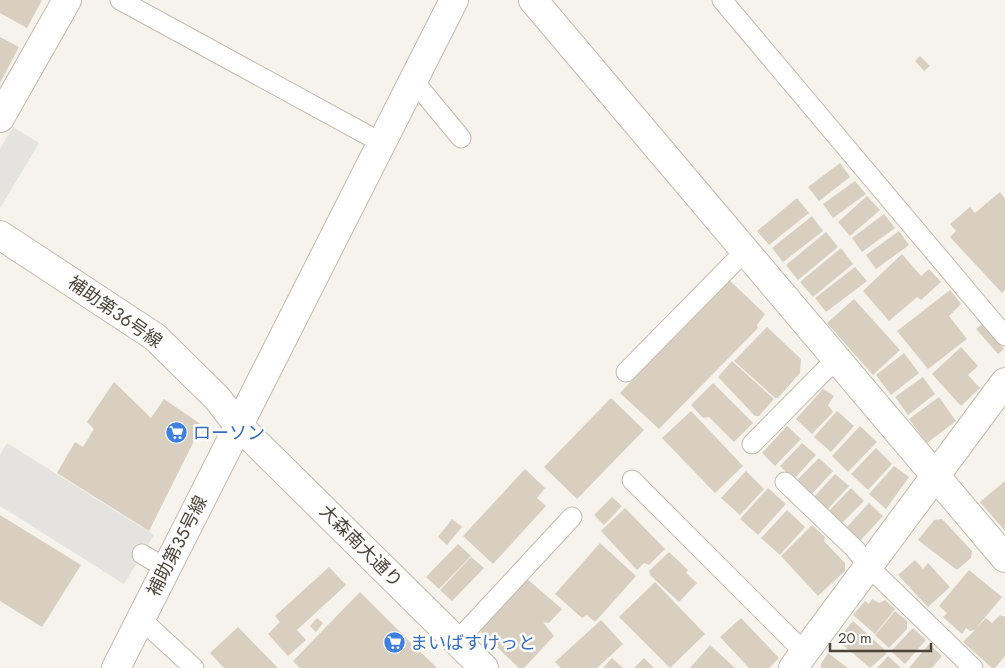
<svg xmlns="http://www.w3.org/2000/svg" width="1005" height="668" viewBox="0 0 1005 668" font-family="Jost,'Noto Sans JP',sans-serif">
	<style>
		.parking { fill: #e5e3e0 }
		.building { fill: #d8cfc1 }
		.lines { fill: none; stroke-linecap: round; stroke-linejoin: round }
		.service-casing { stroke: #c2bbae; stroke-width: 21 }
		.minor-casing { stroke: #c2bbae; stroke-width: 30 }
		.tertiary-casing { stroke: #c2bbae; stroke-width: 30 }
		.service { stroke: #fff; stroke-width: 19 }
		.minor { stroke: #fff; stroke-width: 28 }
		.tertiary { stroke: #fff; stroke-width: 28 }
		.labels { text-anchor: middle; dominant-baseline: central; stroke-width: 5; stroke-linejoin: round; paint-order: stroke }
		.street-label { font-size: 18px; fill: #4b4439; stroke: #fff }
		.shop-label { font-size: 18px; fill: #366cbe; stroke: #fff; text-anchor: start }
	</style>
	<rect width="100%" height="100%" fill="#f6f3ec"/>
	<g class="parking">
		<path d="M13 127 39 143 0 208V149Z"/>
		<path d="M7 443 154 535 124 584 0 506V455Z"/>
	</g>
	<g class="building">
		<path d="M0 0H42L27 28 0 13Z"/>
		<path d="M0 37 19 47 0 83Z"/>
		<path d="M920 56 930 66 924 71 915 61Z"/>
		<path d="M840 163 850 177 819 201 808 187Z"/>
		<path d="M855 181 866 194 833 218 823 204Z"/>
		<path d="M1000 192 1005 199V290L1002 293 950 237 956 231 950 224 970 207 975 213Z"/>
		<path d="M867 196 880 210 850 236 838 222Z"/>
		<path d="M797 198 809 213 769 245 757 231Z"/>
		<path d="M884 214 895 228 862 252 852 238Z"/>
		<path d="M812 216 823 231 783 262 772 248Z"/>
		<path d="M899 231 909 245 876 269 866 255Z"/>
		<path d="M826 232 838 247 798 280 786 265Z"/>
		<path d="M841 248 853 264 813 297 800 282Z"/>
		<path d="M902 254 921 276 929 269 941 282 921 300 917 297 889 321 863 291Z"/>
		<path d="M855 267 867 281 826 312 815 298Z"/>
		<path d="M728 279 765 314 757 325 758 328 659 429 620 393Z"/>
		<path d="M950 290 961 304 949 316 967 339 928 369 897 331Z"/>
		<path d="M854 299 900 350 873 375 827 323Z"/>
		<path d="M982 324 1004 349 998 354 976 329Z"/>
		<path d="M767 327 801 359 800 373 778 398H775L734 361Z"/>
		<path d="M961 347 978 366 968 375 980 388 961 406 932 374Z"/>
		<path d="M904 353 919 373 891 395 876 375Z"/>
		<path d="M732 361 774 399 759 416H755L718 377Z"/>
		<path d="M923 377 935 394 908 415 895 397Z"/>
		<path d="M114 382 151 418 164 399 202 425 149 531 57 473 75 442 83 447 94 429 87 422Z"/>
		<path d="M713 383 753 423 734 442 709 417 703 418 691 405Z"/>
		<path d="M823 389 834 396 828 405 833 412 812 434 796 419Z"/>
		<path d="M939 397 956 421 927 443 909 419Z"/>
		<path d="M611 398 644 430 577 499 544 467Z"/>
		<path d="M691 411 743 466 715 493 662 438Z"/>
		<path d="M837 411 854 426 831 452 814 437Z"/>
		<path d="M787 426 801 439 775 466 762 453Z"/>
		<path d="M860 426 877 442 848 472 832 456Z"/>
		<path d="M802 443 816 455 794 479 780 466Z"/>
		<path d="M876 448 892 464 868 490 851 474Z"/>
		<path d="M819 458 833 471 811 495 796 481Z"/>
		<path d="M894 466 909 477 886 509 869 494Z"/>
		<path d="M525 469 545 488 537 498 546 506 493 564 463 536Z"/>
		<path d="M746 471 764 489 740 515 721 498Z"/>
		<path d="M835 474 849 486 825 512 812 499Z"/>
		<path d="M1005 481V531L980 502Z"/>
		<path d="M768 488 786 504 758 535 740 519Z"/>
		<path d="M851 488 864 501 840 525 827 513Z"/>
		<path d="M612 497 622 506 604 525 594 515Z"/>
		<path d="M869 503 883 516 860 541 846 528Z"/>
		<path d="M625 508 665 549 649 565 644 563 637 570 601 531Z"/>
		<path d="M787 510 805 527 780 555 761 538Z"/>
		<path d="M0 515 81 565 42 627 0 601Z"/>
		<path d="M452 519 462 527 447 545 438 537Z"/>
		<path d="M942 519 972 551 971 558 957 570 918 540 934 520Z"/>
		<path d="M812 525 825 537 824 541 845 563V571L818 596 781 556Z"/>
		<path d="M600 543 636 576 595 622 587 615 582 618 555 594Z"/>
		<path d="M458 544 471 556 439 589 426 577Z"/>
		<path d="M669 552 688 570 686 573 697 583 679 602 651 576 649 571Z"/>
		<path d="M471 557 484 568 452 601 440 590Z"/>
		<path d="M915 560 923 569 928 563 950 587 928 607 898 575Z"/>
		<path d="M329 567 346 585 297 630 306 640 288 656 268 634 280 622 275 616Z"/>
		<path d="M969 570 1002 597 977 627 986 618 992 623 1000 615 1005 617V656L995 668H992L963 642 975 630 970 631 966 628 962 634 943 617 947 613 939 606Z"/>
		<path d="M526 578 562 609 549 623 543 622 554 636 524 668H519L480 631Z"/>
		<path d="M655 582 705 634 670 668 619 617Z"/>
		<path d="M360 592 406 638 437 668H300L293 661Z"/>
		<path d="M872 599 879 603 885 600 895 609 875 634 853 615 865 601 869 604Z"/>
		<path d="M895 611 907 621V629L889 648 875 635Z"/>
		<path d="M317 618 323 623 316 632 310 626Z"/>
		<path d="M741 618 779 658 769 668H749L720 637Z"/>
		<path d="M601 620 623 644 597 668H561L555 662Z"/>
		<path d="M853 621 886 651V654L870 668 841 643 844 638 842 634Z"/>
		<path d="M238 627 278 668H224L210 653Z"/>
		<path d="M913 628 926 640 905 664 891 651Z"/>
		<path d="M929 644 942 656 932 668H909Z"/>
		<path d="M710 645 735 668H690Z"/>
		<path d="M828 653 848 668H821V664Z"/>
		<path d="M888 656 901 668H877Z"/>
		<path d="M612 658 623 668H603Z"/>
		<path d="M644 658 654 668H634Z"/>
	</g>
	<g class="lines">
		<defs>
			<g id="service">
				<path d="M120 0 382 143"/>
				<path d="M722 0 1005 336"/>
				<path d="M413 80 461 138"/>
				<path d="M626 372 745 251"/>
				<path d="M752 444 836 359"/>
				<path d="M632 480 805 653"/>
				<path d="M785 482 855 549 868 566 973 668"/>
				<path d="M142 554 165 568"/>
				<path d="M141 619 194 668"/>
				<path d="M457 641 572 517"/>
			</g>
			<g id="minor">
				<path d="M533 0 1005 558"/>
				<path d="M0 118 67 0"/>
				<path d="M793 668 1005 382"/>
			</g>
			<g id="tertiary">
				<path d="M0 235 155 337 217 398 238 425 484 668"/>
				<path d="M116 668 454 0"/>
			</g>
		</defs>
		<use href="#service" class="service-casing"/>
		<use href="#minor" class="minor-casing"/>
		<use href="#tertiary" class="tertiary-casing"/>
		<use href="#service" class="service"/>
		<use href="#minor" class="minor"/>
		<use href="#tertiary" class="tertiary"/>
	</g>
	<defs>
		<symbol id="supermarket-disc" viewBox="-11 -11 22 22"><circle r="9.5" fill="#3f7fe0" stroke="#fff"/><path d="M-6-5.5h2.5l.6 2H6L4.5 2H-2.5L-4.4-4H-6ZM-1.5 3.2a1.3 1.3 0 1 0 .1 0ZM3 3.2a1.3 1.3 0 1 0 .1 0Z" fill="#fff"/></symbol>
	</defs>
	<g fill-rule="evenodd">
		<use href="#supermarket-disc" x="164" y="420" width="25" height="25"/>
		<use href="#supermarket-disc" x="382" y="630" width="25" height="25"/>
	</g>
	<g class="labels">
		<g class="street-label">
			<text transform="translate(115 312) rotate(35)">補助第36号線</text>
			<text transform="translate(177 546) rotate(-63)">補助第35号線</text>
			<text transform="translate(361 546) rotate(45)">大森南大通り</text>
		</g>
		<g class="shop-label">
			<text x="193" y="433">ローソン</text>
			<text x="410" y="643">まいばすけっと</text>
		</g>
	</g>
	<path d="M830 643v8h101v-8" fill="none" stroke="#4b4439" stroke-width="2.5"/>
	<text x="838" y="643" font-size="15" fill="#4b4439" stroke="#ffffff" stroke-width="4" paint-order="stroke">20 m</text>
</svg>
